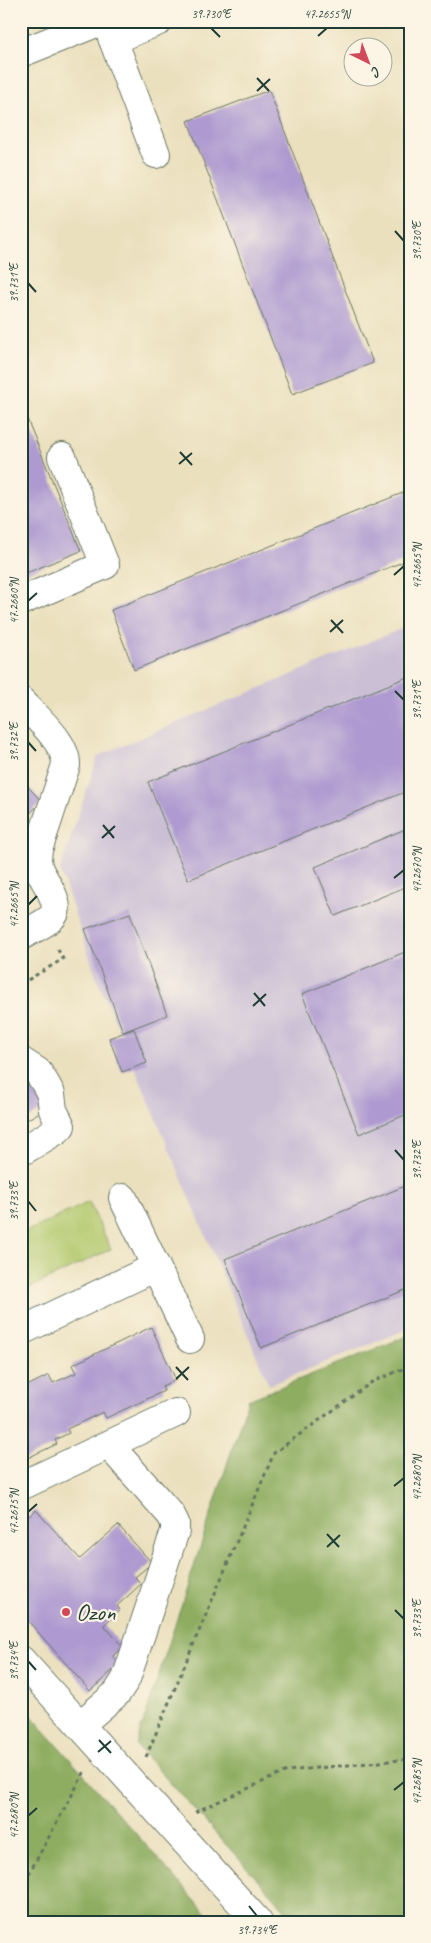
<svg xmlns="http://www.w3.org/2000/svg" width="431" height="1943" viewBox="0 0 431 1943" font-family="Caveat,sans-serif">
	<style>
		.industrial { fill: #cbbfd5 }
		.green { fill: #b3c96e; stroke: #698351 }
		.forest { fill: #8ead61; stroke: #56754a }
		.building { fill: #ae9ad0 }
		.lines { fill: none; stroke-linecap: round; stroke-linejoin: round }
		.minor-casing { stroke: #667664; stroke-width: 30 }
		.path { stroke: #667664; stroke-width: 3; stroke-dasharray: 4 4; stroke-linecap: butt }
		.minor { stroke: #fff; stroke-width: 28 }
		.ticks { fill: none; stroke: #1f3d34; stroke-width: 2 }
		.poi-dot { fill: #d1495b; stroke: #fcf5e5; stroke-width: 2 }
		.labels { text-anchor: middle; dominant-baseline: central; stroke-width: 4.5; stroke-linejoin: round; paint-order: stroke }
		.poi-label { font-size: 24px; fill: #1f3d34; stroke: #fcf5e5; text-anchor: start }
		.neatline { fill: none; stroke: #1f3d34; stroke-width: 2 }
		.ticks-label { font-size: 12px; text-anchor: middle; fill: #1f3d34 }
	</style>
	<rect width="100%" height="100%" fill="#fcf5e5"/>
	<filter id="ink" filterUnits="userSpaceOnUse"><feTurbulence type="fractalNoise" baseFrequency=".02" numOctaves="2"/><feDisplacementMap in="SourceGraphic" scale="10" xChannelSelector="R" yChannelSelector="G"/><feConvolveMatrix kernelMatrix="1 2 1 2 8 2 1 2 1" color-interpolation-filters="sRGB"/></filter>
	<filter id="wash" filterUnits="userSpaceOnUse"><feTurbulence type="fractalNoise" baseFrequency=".0096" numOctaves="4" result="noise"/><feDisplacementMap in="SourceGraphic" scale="20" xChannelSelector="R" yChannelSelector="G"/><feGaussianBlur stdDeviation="1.12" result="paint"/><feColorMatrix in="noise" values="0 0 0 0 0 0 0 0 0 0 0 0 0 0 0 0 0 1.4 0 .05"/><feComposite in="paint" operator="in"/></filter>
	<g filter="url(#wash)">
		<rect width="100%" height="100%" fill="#ebe0be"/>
		<path class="industrial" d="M410 625V1328L269 1385 96 976 60 870 98 756Z"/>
		<path class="green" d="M89 1202 111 1249 21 1292V1234Z"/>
		<g class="forest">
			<path d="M410 1335V1922H296L136 1745 248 1400Z"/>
			<path d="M21 1704 214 1922H21Z"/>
		</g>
		<g id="blocks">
			<g class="building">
				<path d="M269 90 373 363 292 394 188 121Z"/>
				<path d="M21 404 81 551 21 575Z"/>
				<path d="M410 490V559L134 670 111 610Z"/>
				<path d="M410 676V790L188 880 148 782Z"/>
				<path d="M21 779 42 802 21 821Z"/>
				<path d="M410 827V885L335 916 315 867Z"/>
				<path d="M130 913 167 1015 123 1032 85 929Z"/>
				<path d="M410 950V1113L359 1134 302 994Z"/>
				<path d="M134 1029 147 1063 122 1072 109 1038Z"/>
				<path d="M21 1073 46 1108 25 1121 21 1115Z"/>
				<path d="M410 1184V1288L261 1348 225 1259Z"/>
				<path d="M151 1327 176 1380 162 1386 164 1391 106 1418 103 1412 67 1429 69 1433 55 1440 57 1444 21 1461V1389L49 1375 53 1383 76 1373 72 1365Z"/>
				<path d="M36 1510 80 1559 118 1525 152 1563 135 1577 141 1584 117 1606 120 1610 104 1625 123 1647 113 1656 120 1664 90 1691 21 1613V1523Z"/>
			</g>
		</g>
	</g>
	<g filter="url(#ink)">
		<use href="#blocks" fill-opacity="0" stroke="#667664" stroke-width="1"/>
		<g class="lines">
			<defs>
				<g id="minor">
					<path d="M106 21 156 154"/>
					<path d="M113 40 159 21"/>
					<path d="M21 53 101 21"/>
					<path d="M21 601 105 565 62 457"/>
					<path d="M21 701C36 717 67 743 66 765L38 850C37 857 36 862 39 869 44 882 65 906 51 918 43 925 31 930 21 936"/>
					<path d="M21 1061 38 1072 45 1083 51 1094 53 1110 61 1126 57 1130 21 1152"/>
					<path d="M123 1198 156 1267"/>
					<path d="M21 1331 156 1267 190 1339"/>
					<path d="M21 1486 176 1413"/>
					<path d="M21 1660 258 1922"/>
					<path d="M80 1725 117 1693 126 1679 175 1531V1523L171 1515 109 1445"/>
				</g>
			</defs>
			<use href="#minor" class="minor-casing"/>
			<g class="path">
				<path d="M21 984 63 959 57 948"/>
				<path d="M146 1757 274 1453 372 1382 410 1366"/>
				<path d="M195 1812 287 1771 410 1759"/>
				<path d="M21 1888 85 1771"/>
			</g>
			<use href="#minor" class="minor"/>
		</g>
	</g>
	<path class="ticks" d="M211 28 220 37M318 36 327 28M257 78 269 91M257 91 270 79M395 231 404 241M28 283 36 292M180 452 192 465M179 464 192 453M394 575 404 566M28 601 37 593M331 620 343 633M330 632 343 620M395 691 404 700M28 742 36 751M103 825 114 838M102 838 115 826M394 878 404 870M28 905 37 896M254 993 265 1006M253 1006 266 994M395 1150 404 1160M28 1201 36 1211M176 1367 188 1380M176 1379 189 1367M394 1486 404 1478M28 1512 37 1504M327 1534 339 1547M327 1547 340 1535M395 1610 404 1619M28 1661 36 1670M99 1740 111 1753M98 1752 111 1741M394 1790 404 1782M28 1816 37 1808M249 1906 257 1916"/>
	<circle class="poi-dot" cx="66" cy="1612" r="5"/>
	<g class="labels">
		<g class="poi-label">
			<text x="76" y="1612">Ozon</text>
		</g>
	</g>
	<rect width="431" height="1943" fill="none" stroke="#fcf5e5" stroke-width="55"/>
	<g transform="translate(368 62) rotate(138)"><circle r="24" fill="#fcf5e5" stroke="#a4ab9e"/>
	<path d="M0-4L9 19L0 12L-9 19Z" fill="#d1495b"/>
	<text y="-8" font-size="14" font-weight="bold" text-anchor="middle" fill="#1f3d34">С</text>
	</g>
	<rect x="28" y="28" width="376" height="1888" class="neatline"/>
	<g class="ticks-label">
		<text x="211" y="18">39.730°E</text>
		<text x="327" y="18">47.2655°N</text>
		<text transform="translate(417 241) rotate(-90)" y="4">39.730°E</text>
		<text transform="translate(14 283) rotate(-90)" y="4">39.731°E</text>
		<text transform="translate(417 566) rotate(-90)" y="4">47.2665°N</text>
		<text transform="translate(14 601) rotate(-90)" y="4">47.2660°N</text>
		<text transform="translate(417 700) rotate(-90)" y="4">39.731°E</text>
		<text transform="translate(14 742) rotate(-90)" y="4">39.732°E</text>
		<text transform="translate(417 870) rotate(-90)" y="4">47.2670°N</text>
		<text transform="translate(14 905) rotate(-90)" y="4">47.2665°N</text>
		<text transform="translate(417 1160) rotate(-90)" y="4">39.732°E</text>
		<text transform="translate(14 1201) rotate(-90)" y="4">39.733°E</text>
		<text transform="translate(417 1478) rotate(-90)" y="4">47.2680°N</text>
		<text transform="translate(14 1512) rotate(-90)" y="4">47.2675°N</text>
		<text transform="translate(417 1619) rotate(-90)" y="4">39.733°E</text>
		<text transform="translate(14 1661) rotate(-90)" y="4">39.734°E</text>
		<text transform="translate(417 1782) rotate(-90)" y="4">47.2685°N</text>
		<text transform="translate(14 1816) rotate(-90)" y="4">47.2680°N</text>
		<text x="257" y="1934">39.734°E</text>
	</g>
</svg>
